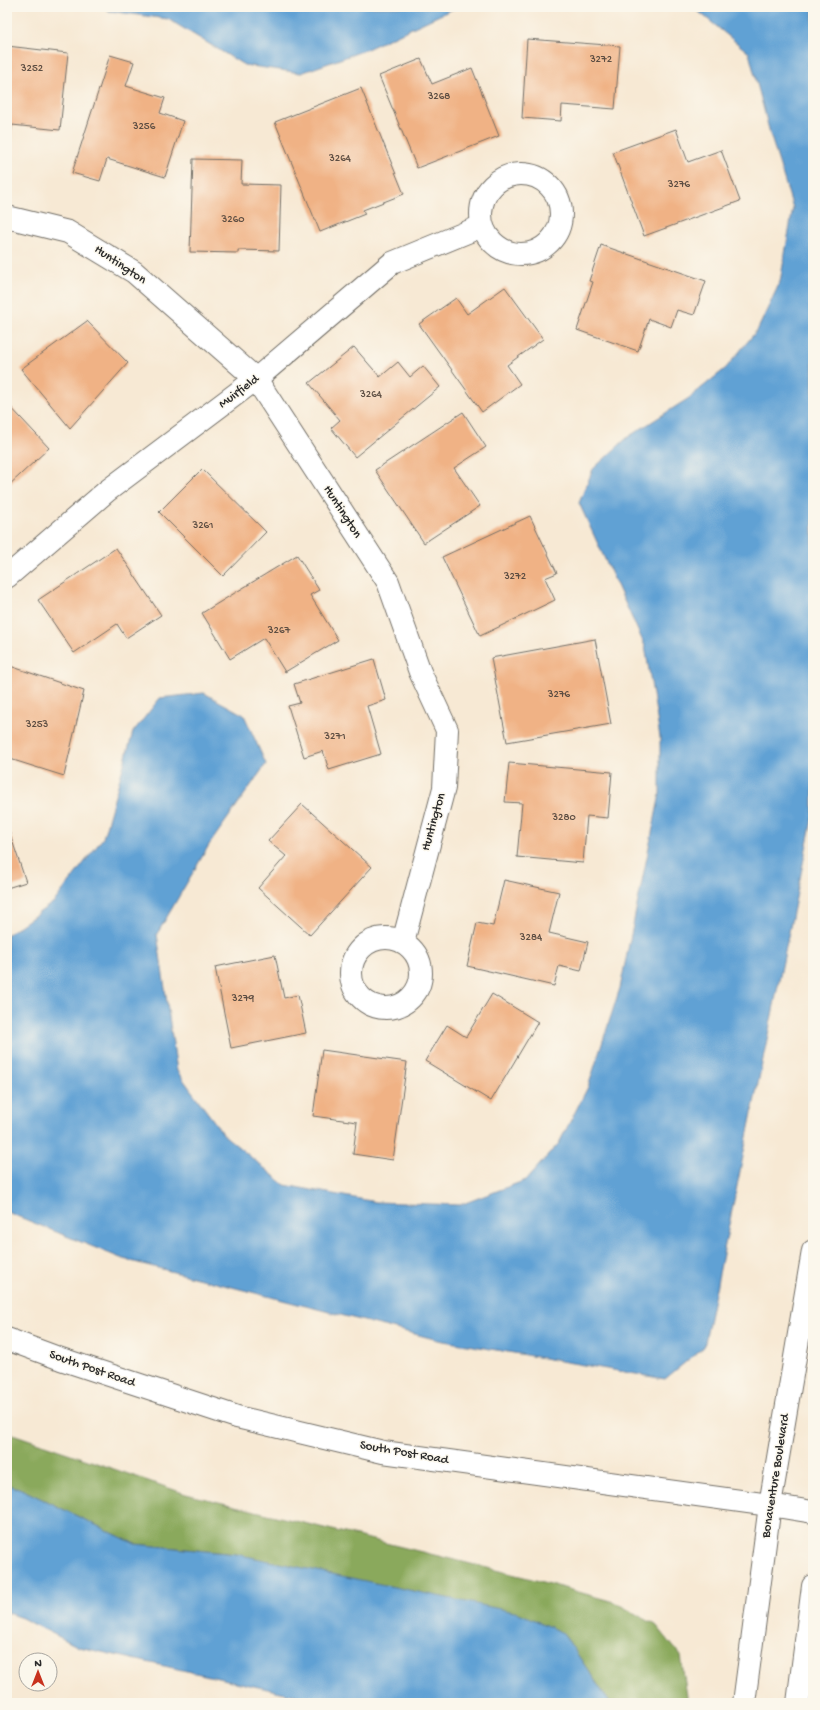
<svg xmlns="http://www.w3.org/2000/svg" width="820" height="1710" viewBox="0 0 820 1710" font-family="'Gochi Hand',sans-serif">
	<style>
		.forest { fill: #8aa95c; stroke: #5a6a44 }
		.water { fill: #61a1d4; stroke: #466680 }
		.building { fill: #f0b285 }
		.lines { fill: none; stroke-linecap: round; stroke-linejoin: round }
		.minor-casing { stroke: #726e66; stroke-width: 24 }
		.tertiary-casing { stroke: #726e66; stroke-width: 24 }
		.secondary-casing { stroke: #726e66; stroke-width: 24 }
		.minor { stroke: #fff; stroke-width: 22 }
		.tertiary { stroke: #fff; stroke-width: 22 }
		.secondary { stroke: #fff; stroke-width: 22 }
		.labels { text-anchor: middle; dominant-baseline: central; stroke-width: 3; stroke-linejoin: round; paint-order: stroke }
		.number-label { font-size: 11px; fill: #5c4d42 }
		.street-label { font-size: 13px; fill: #2b2b2b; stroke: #fbf7ec }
	</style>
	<rect width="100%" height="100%" fill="#fbf7ec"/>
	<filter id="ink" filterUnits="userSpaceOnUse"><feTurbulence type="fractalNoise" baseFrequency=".025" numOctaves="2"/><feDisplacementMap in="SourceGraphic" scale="8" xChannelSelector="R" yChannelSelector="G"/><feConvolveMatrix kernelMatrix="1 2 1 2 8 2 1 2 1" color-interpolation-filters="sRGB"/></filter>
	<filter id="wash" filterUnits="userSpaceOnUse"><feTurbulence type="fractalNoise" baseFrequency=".012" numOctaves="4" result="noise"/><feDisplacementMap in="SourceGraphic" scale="16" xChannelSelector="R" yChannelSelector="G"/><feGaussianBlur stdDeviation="0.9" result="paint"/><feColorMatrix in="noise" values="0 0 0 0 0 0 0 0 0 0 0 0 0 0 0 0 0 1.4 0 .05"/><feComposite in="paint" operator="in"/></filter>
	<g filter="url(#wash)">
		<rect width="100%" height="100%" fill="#f7e9d4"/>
		<path class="forest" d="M7 1432 186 1494 532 1579 614 1602 656 1625 681 1656 688 1703H610L563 1633 236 1554 135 1544 19 1488 7 1485Z"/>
		<g class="water">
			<path d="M102 7H457L365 50 301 73 244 65 168 19 109 11Z"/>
			<path d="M693 7H813V815L704 1347 665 1379 438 1340 123 1259 7 1212V935L54 902 103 838 133 732 160 698 204 693 244 715 266 764 209 845 157 934 177 1071 224 1135 285 1185 376 1202 460 1205 526 1180 559 1143 588 1087 620 988 660 794V737L645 646 579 503 593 469 628 437 689 398 726 368 758 329 780 282 793 208 771 137 749 53Z"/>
			<path d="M7 1485 19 1488 135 1544 236 1554 519 1613 563 1633 610 1703H330L79 1647 22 1618 7 1613Z"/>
		</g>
		<g id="blocks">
			<g class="building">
				<path d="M527 39 620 46 615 109 562 105 561 121 522 118Z"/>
				<path d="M7 46 68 53 60 130 12 125 11 139H7Z"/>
				<path d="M110 55 134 62 126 86 165 98 160 113 183 121 165 177 107 159 100 181 72 173Z"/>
				<path d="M421 59 432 84 472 68 499 136 417 168 379 76Z"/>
				<path d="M361 88 404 194 363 210 365 214 320 232 275 122Z"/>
				<path d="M676 129 688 162 721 150 740 201 644 236 613 152Z"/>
				<path d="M193 159 242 160 241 184 281 185 279 251 238 250V253L190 252Z"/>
				<path d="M601 245 706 281 694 315 677 310 671 327 649 319 638 351 577 330 593 282 589 281Z"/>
				<path d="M505 287 543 339 507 365 520 384 482 412 419 324 456 298 467 314Z"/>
				<path d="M87 321 128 363 70 428 21 369Z"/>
				<path d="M354 347 380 377 398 362 410 377 423 366 440 387 355 457 331 428 340 420 309 383Z"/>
				<path d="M7 403 49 448 7 487Z"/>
				<path d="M463 412 486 447 454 468 480 506 424 543 375 470Z"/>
				<path d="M202 469 266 532 223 576 159 512Z"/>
				<path d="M530 516 557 573 545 578 555 600 480 636 442 557Z"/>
				<path d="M116 548 161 615 126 638 117 624 74 653 38 600Z"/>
				<path d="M297 555 319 590 310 595 338 640 285 672 264 638 230 659 202 613Z"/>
				<path d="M595 639 611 724 507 742 491 658Z"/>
				<path d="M374 659 386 700 367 706 381 754 329 770 323 751 304 757 288 706 300 703 294 684Z"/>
				<path d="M7 665 84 691 64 776 7 758Z"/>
				<path d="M509 763 612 772 608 818 587 816 583 863 517 857 522 803 505 802Z"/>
				<path d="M302 804 372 867 310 935 258 888 286 856 268 841Z"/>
				<path d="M7 825 26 882 7 888Z"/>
				<path d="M504 880 559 892 549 933 588 942 581 971 559 966 554 986 467 966 477 923 493 926Z"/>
				<path d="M275 955 284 998 298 995 306 1033 231 1048 215 967Z"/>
				<path d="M492 994 538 1022 491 1101 425 1061 447 1025 466 1037Z"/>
				<path d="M322 1050 407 1062 393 1160 353 1154 357 1122 313 1116Z"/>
			</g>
		</g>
	</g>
	<g filter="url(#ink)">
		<use href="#blocks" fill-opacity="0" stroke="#726e66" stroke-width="1"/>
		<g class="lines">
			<defs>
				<g id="minor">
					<circle cx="521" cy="214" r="40"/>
					<path d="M7 217 68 232 134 272 256 379 388 582 420 672 447 730 444 788 403 942"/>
					<path d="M7 577 107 491 256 379 392 263 482 226"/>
					<circle cx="386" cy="973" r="35"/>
				</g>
				<path id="tertiary" d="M7 1339 61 1359 237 1417 383 1452 770 1505 813 1512"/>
				<g id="secondary">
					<path d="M744 1703 770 1505 813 1251"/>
					<path d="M798 1703 813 1586"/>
				</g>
			</defs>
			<use href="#minor" class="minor-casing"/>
			<use href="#tertiary" class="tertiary-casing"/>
			<use href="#secondary" class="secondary-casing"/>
			<use href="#minor" class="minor"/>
			<use href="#tertiary" class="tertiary"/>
			<use href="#secondary" class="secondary"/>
		</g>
	</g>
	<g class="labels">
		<g class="number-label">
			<text x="601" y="60">3272</text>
			<text x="32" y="69">3252</text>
			<text x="439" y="97">3268</text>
			<text x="144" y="127">3256</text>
			<text x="340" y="159">3264</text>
			<text x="679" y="185">3276</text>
			<text x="233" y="220">3260</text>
			<text x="371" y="395">3264</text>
			<text x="203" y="526">3261</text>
			<text x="515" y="577">3272</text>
			<text x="279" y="631">3267</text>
			<text x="559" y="695">3276</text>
			<text x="37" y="725">3253</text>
			<text x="335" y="737">3271</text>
			<text x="564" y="818">3280</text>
			<text x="531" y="938">3284</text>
			<text x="243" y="999">3279</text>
		</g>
		<g class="street-label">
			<text transform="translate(120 265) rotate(34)">Huntington</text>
			<text transform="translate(239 392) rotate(-37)">Muirfield</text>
			<text transform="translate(342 512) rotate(57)">Huntington</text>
			<text transform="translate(434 822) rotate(-74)">Huntington</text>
			<text transform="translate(92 1369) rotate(19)">South Post Road</text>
			<text transform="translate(404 1453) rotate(10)">South Post Road</text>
			<text transform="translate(776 1476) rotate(-81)">Bonaventure Boulevard</text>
		</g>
	</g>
	<rect width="820" height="1710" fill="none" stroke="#fbf7ec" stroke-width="24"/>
	<g transform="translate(38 1672)"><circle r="19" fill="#fbf7ec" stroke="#a8a59f"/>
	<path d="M0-3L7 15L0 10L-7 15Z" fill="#c8321e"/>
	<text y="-6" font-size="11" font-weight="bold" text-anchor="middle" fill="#2b2b2b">N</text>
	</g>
</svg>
